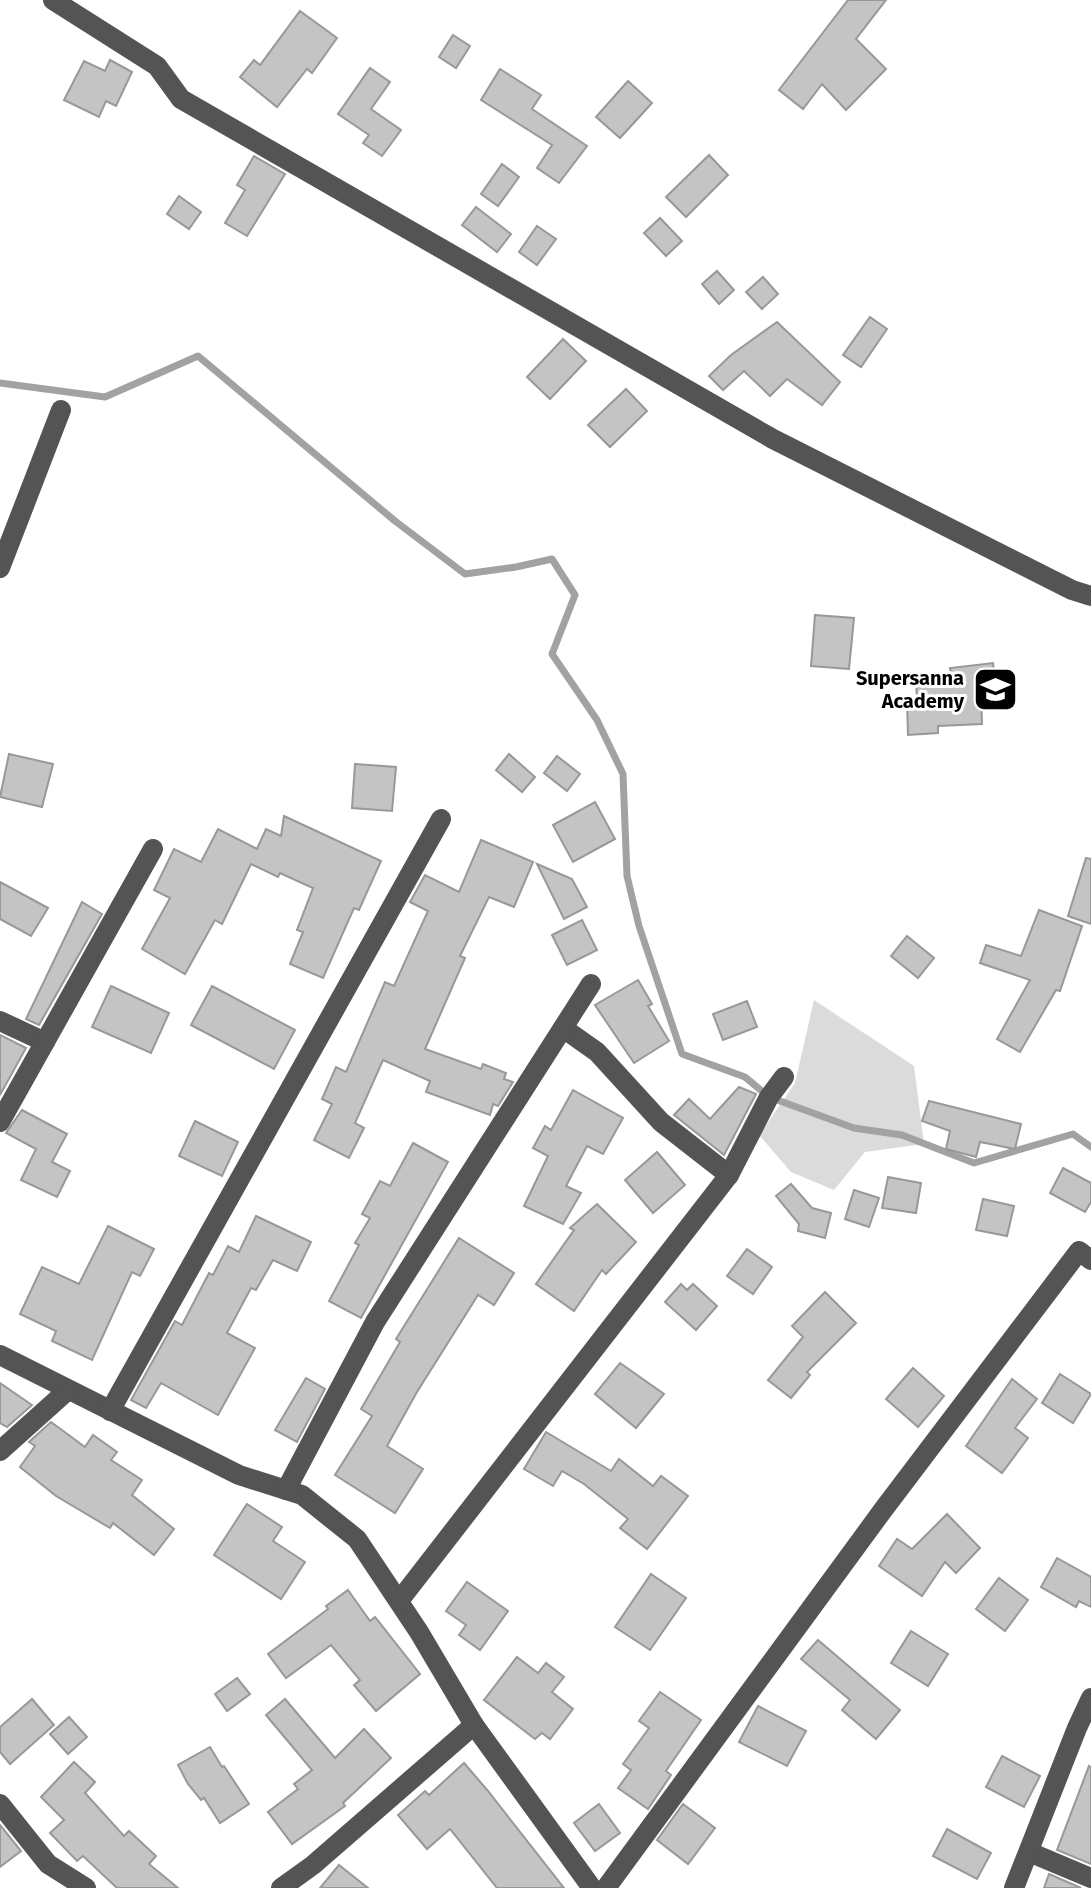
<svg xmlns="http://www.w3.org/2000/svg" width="1091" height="1888" viewBox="0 0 1091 1888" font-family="'Fira Sans',sans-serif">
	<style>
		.green { fill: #dbdbdb }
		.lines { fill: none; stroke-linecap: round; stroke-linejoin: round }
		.stream { stroke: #a2a2a2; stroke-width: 7 }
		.building { fill: #c4c4c4; stroke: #989898; stroke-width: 2 }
		.minor { stroke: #545454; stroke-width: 20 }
		.labels { text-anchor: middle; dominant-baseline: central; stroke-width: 6; stroke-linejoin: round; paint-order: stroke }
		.poi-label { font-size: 20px; font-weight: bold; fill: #000; stroke: #fff; text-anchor: end }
	</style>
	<rect width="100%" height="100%" fill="#fff"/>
	<path class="green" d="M814 1000 914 1066 924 1144 865 1152 834 1190 791 1172 759 1135 795 1083Z"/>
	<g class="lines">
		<path class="stream" d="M0 383 105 397 198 356 395 521 465 574 516 567 552 559 575 595 552 654 597 720 623 774 627 876 639 926 682 1054 745 1077 769 1097 854 1128 902 1135 974 1163 1073 1134 1091 1147"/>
	</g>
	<g class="building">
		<path d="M848 0H886L856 39 886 69 846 110 822 84 803 109 779 90Z"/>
		<path d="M300 11 337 38 312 73 307 69 277 107 240 77 254 60 260 65Z"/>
		<path d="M453 35 470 46 456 68 439 57Z"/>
		<path d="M110 60 132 72 116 106 106 101 99 117 64 100 84 61 105 71Z"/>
		<path d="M370 68 390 82 371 109 401 130 382 156 363 143 369 135 338 114Z"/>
		<path d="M500 69 541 95 532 109 587 146 559 183 537 168 552 145 481 100Z"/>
		<path d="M628 81 652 103 620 138 596 117Z"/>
		<path d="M709 155 728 175 686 217 666 197Z"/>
		<path d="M254 156 285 174 247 236 225 223 245 190 237 185Z"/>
		<path d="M502 164 519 177 498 206 481 194Z"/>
		<path d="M179 196 201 212 189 229 167 214Z"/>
		<path d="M476 207 511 234 497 252 462 225Z"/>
		<path d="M660 218 682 241 666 256 644 233Z"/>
		<path d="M537 226 556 239 537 265 519 252Z"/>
		<path d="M717 271 734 290 719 304 702 284Z"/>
		<path d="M763 277 778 294 762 309 746 292Z"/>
		<path d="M870 317 887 329 861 367 843 355Z"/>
		<path d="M777 322 840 382 822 405 787 379 770 396 744 371 723 390 709 376 731 355Z"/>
		<path d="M563 339 586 361 550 399 527 377Z"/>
		<path d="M626 389 647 411 610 447 588 425Z"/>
		<path d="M815 615 854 618 849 669 811 666Z"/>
		<path d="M993 663 996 692 981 694 982 724 938 726V733L908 735 907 702H917L916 676 951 673 950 668Z"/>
		<path d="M9 754 53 764 42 807 0 797Z"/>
		<path d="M509 754 535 777 522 792 496 770Z"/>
		<path d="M557 756 580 774 567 791 544 773Z"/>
		<path d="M355 764 396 767 392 811 352 808Z"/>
		<path d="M595 802 615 839 573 862 553 825Z"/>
		<path d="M284 816 381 861 359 910 354 908 323 978 290 964 303 932 297 930 313 888 280 873 278 877 251 864 222 924 215 920 185 974 142 949 170 898 154 890 174 849 201 862 218 829 257 849 266 829 281 836Z"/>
		<path d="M481 840 533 862 514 907 489 897 460 956 465 958 425 1049 481 1069 483 1064 506 1073 504 1079 513 1082 498 1106 493 1104 490 1115 426 1092 430 1081 383 1060 355 1123 364 1128 349 1158 314 1140 332 1104 322 1099 336 1067 346 1072 385 982 394 986 428 911 410 902 425 875 459 892Z"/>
		<path d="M1086 858 1091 859V924L1068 916Z"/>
		<path d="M537 864 572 879 587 907 564 919Z"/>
		<path d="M0 882 48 908 31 936 0 919Z"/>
		<path d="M82 902 102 914 39 1025 26 1019Z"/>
		<path d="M1039 910 1082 926 1060 991 1056 990 1020 1052 997 1039 1030 980 980 963 986 945 1021 956Z"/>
		<path d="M582 920 597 950 567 965 552 935Z"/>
		<path d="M907 936 934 958 918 978 891 956Z"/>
		<path d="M638 980 652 1004 648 1006 669 1041 634 1063 595 1005Z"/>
		<path d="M111 986 169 1013 151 1053 92 1027Z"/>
		<path d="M212 986 295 1030 274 1069 191 1025Z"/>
		<path d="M747 1001 757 1027 723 1040 713 1014Z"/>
		<path d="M0 1035 26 1048 0 1095Z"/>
		<path d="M739 1087 756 1094 724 1155 674 1115 689 1099 710 1119Z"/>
		<path d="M573 1090 623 1118 603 1154 587 1146 566 1186 581 1193 563 1224 524 1206 548 1156 533 1148 545 1126 551 1130Z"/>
		<path d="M929 1101 1021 1124 1015 1149 980 1142 976 1157 946 1149 950 1131 922 1121Z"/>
		<path d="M22 1110 67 1134 52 1162 70 1171 57 1197 21 1180 36 1149 6 1133Z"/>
		<path d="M195 1121 238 1142 222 1176 179 1156Z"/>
		<path d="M413 1143 448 1162 361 1318 329 1301 359 1245 355 1243 370 1218 362 1214 380 1181 390 1186Z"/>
		<path d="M657 1152 685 1185 653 1213 625 1180Z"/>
		<path d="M1063 1168 1091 1183V1202L1085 1212 1050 1193Z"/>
		<path d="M888 1177 921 1183 916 1213 882 1208Z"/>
		<path d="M791 1184 812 1208 831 1213 825 1238 798 1231 799 1224 776 1196Z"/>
		<path d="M854 1190 879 1198 869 1227 845 1219Z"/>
		<path d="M983 1199 1014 1206 1007 1236 976 1230Z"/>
		<path d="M597 1204 636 1242 606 1274 602 1270 574 1311 536 1284 574 1230 570 1228Z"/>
		<path d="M256 1216 311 1242 297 1271 273 1260 256 1290 251 1288 227 1333 255 1348 218 1415 161 1383 146 1408 131 1400 175 1321 182 1325 209 1273 213 1275 228 1246 239 1252Z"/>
		<path d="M108 1226 154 1249 140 1276 132 1272 92 1360 52 1341 56 1331 20 1314 42 1267 79 1284Z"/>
		<path d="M459 1238 514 1273 494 1305 478 1295 417 1392 387 1446 423 1469 395 1513 335 1475 372 1416 361 1409 400 1342 396 1339Z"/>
		<path d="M747 1249 772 1267 753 1294 727 1276Z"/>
		<path d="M681 1284 687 1290 693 1284 717 1306 696 1330 665 1302Z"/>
		<path d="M825 1292 856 1323 807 1372 810 1375 791 1398 768 1380 803 1337 792 1326Z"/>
		<path d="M620 1363 664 1394 636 1428 595 1394Z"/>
		<path d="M913 1368 944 1396 918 1427 886 1399Z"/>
		<path d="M1060 1374 1091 1394 1073 1423 1042 1403Z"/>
		<path d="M306 1378 325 1389 297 1442 275 1430Z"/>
		<path d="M1012 1379 1037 1399 1015 1428 1028 1438 1002 1473 966 1446Z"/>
		<path d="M0 1383 32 1405 7 1427 0 1423Z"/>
		<path d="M51 1422 85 1447 93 1435 117 1452 111 1460 142 1480 132 1495 174 1529 154 1555 113 1523 110 1528 56 1496 20 1467 35 1446 29 1442Z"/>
		<path d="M546 1432 611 1471 619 1459 653 1486 661 1476 688 1496 647 1549 620 1528 628 1519 584 1484 562 1471 553 1486 524 1469Z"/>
		<path d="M247 1504 282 1527 273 1541 305 1562 281 1599 214 1555Z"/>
		<path d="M947 1514 980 1548 956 1573 945 1562 922 1596 879 1566 897 1539 912 1549Z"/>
		<path d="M1057 1558 1091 1577V1607L1079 1601 1076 1607 1041 1587Z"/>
		<path d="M651 1574 686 1598 650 1650 615 1627Z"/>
		<path d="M999 1578 1028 1600 1005 1631 976 1609Z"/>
		<path d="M467 1582 508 1611 480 1650 459 1635 466 1625 446 1611Z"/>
		<path d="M348 1590 370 1621 375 1617 420 1674 376 1711 354 1685 360 1680 331 1645 286 1678 268 1654 328 1609 326 1606Z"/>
		<path d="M911 1631 948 1654 928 1686 891 1663Z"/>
		<path d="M818 1640 900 1710 876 1739 842 1710 850 1700 801 1659Z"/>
		<path d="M517 1657 538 1673 546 1663 564 1677 552 1692 573 1709 550 1739 542 1733 535 1739 484 1700Z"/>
		<path d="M237 1678 250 1694 227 1711 215 1694Z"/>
		<path d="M660 1692 701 1720 666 1771 671 1775 648 1809 618 1788 631 1770 623 1764 649 1728 639 1721Z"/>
		<path d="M32 1699 54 1725 10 1764 0 1752V1727Z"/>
		<path d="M285 1699 335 1758 364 1729 391 1758 343 1803 345 1806 292 1844 268 1812 298 1789 294 1784 312 1770 266 1715Z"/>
		<path d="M758 1706 806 1731 787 1766 739 1742Z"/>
		<path d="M69 1717 87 1737 68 1754 50 1734Z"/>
		<path d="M210 1747 222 1767 224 1766 249 1804 220 1823 204 1798 201 1800 188 1784 178 1765Z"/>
		<path d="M1002 1756 1040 1776 1024 1807 986 1787Z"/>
		<path d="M74 1762 95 1782 85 1793 124 1836 129 1831 156 1856 149 1864 178 1888H117L83 1856 77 1861 50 1833 64 1820 41 1797Z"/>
		<path d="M464 1763 488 1791 564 1888H497L450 1829 427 1849 398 1815 425 1791 429 1795Z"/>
		<path d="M1089 1766 1091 1767V1864L1057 1850Z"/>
		<path d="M599 1804 620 1833 595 1851 574 1823Z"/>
		<path d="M683 1804 715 1828 688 1864 657 1840Z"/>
		<path d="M0 1825 21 1851 0 1867Z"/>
		<path d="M947 1829 991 1853 977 1879 933 1856Z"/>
		<path d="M339 1865 368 1888H320Z"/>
		<path d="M1049 1874 1081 1888H1044Z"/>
	</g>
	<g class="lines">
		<g class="minor">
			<path d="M53 0 157 66 181 99 773 439 1072 590 1091 596"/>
			<path d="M0 568 61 410"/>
			<path d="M0 1021 45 1042"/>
			<path d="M563 1028 597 1052 661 1122 729 1175"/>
			<path d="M0 1122 153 849"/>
			<path d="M0 1355 239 1475 302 1495 357 1539 419 1632 474 1725 592 1888"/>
			<path d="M110 1411 441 819"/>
			<path d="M0 1451 68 1390"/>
			<path d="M286 1490 375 1322 591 984"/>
			<path d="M399 1601 729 1175 769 1097 784 1077"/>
			<path d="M0 1804 48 1864 86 1888"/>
			<path d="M1029 1852 1091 1878"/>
			<path d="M281 1888 313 1865 474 1725"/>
			<path d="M606 1888 883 1510 1079 1251 1091 1260"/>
			<path d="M1014 1888 1077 1728 1091 1698"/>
		</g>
	</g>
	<defs>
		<symbol id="school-square" viewBox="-11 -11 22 22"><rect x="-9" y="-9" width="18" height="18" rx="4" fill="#000" stroke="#fff"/><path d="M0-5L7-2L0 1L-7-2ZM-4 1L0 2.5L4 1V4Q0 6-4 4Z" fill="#fff"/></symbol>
	</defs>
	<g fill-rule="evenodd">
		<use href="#school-square" x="970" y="664" width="51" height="51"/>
	</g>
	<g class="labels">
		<g class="poi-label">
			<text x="964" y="678">Supersanna<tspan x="964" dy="23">Academy</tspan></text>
		</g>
	</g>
</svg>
